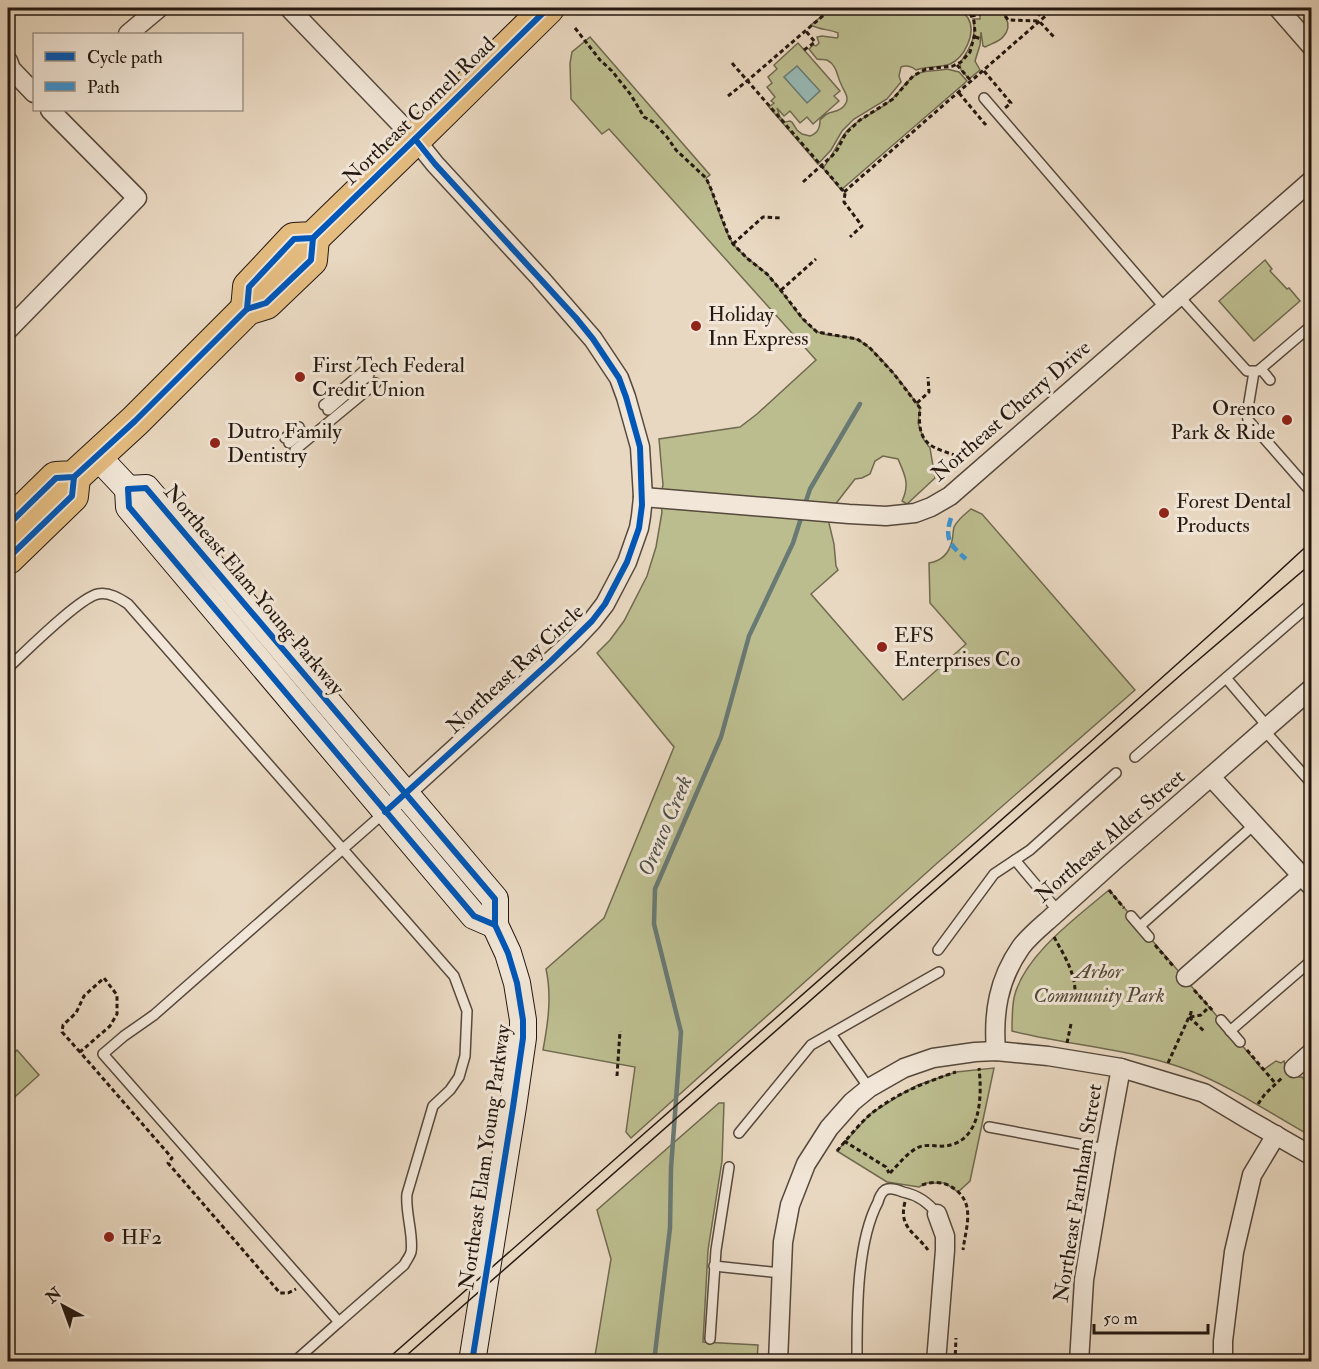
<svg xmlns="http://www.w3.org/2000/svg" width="1319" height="1369" viewBox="0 0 1319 1369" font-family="'IM FELL Double Pica',serif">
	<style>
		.green { fill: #bcbd8f; stroke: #706a50; stroke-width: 1.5 }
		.water { fill: #97b9b6; stroke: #697974; stroke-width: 1.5 }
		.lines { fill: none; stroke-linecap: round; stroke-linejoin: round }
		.stream { stroke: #697974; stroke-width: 4.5 }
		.lane-casing { stroke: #55483c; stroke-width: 12 }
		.street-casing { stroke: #55483c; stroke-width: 21 }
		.secondary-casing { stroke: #241810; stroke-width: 28 }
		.highway-casing { stroke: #241810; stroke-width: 34 }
		.path { stroke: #241810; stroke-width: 3; stroke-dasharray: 4.5 3; stroke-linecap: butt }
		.lane { stroke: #f1e6d7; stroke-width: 9 }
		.street { stroke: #f1e6d7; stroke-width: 18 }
		.secondary { stroke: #f1e6d7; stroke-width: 26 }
		.highway { stroke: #e4bc80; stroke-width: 32 }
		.tram { stroke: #241810; stroke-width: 1.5 }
		.quiet { stroke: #3b93d3; stroke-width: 4.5; stroke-dasharray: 9 4.5; stroke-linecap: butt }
		.cycleway-casing { stroke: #f1e6d7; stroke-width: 10 }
		.cycleway { stroke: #0057b8; stroke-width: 6 }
		.poi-dot { fill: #8f2418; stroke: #f1e6d7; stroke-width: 2 }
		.labels { text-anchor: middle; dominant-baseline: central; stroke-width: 6; stroke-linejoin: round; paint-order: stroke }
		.street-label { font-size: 21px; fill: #241810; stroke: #f1e6d7 }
		.poi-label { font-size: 21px; fill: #241810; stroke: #f1e6d7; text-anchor: start }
		.park-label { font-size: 21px; font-style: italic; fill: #524a36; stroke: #f1e6d7 }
		.water-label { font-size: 22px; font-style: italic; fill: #4c504a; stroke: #f1e6d7 }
	</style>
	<rect width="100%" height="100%" fill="#e9d8c1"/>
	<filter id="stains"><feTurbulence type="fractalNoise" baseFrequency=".00333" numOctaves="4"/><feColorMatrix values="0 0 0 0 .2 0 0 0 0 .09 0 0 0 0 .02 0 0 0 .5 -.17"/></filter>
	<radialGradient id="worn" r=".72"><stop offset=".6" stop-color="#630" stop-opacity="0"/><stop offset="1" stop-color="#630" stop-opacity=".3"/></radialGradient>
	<g class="green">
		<path d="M832 8H959C962 12 965 14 968 18 977 33 964 58 950 64 939 68 927 66 916 70 912 66 905 65 901 67L899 76 901 82 887 99 854 119 842 131 831 150 818 164 769 107 774 103 771 101 775 97 767 87 772 83 768 77 777 69 774 65 798 43 840 91 834 96 839 101 813 124 807 117 800 123 790 111 784 116 777 108 780 117 785 122 790 121 792 122 797 130 802 134 810 136C818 133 820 128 820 120 822 118 825 115 827 114 833 111 839 112 844 106 851 98 844 92 841 84 837 76 837 65 827 60 824 59 821 60 817 59L809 49 813 45 816 46 819 43 817 37 822 36 837 38 838 37V33C829 29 820 30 811 25Z"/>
		<path d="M990 8C1005 9 1014 25 1003 37 999 42 990 44 985 47L983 46 981 32 980 45 975 61 980 70 969 79 961 70 960 63C970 48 977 38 973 19H980V15L985 10Z"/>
		<path d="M590 37 710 175 706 178C716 198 720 223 732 242 740 255 755 263 766 273 782 288 800 323 818 332 830 338 846 334 858 340 877 349 908 391 920 408L918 423 924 440 930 448 935 478 907 504 902 501C910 484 905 475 898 459L883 456 875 461 870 474 862 478 855 479 834 506 828 519 834 544 836 566 838 570 811 594 903 700 966 644 930 603 929 563C941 561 949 554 952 541 953 537 953 531 954 527 958 519 965 514 971 509L982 514 1135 690 935 865 631 1138 626 1132 635 1067 543 1050C548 1023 552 996 546 969L604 918 674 747 597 653 610 640 624 621 647 576 656 547 662 512 660 498 663 485 659 439 740 427 757 414 816 360 609 129 602 134 571 99 570 63 572 52Z"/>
		<path d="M947 69 959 72 967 81 841 190 823 168C832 157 837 143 846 132 858 117 878 113 892 99 901 91 907 78 919 73 928 70 937 71 947 69Z"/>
		<path d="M1265 260 1272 269 1270 271 1287 289 1289 288 1300 301 1254 341 1219 301Z"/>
		<path d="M1109 890 1263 1070 1276 1061 1281 1063 1284 1061C1286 1070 1292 1078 1302 1077L1311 1087V1136C1271 1114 1234 1088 1191 1071 1134 1049 1071 1046 1012 1031 1012 1020 1012 1009 1014 998 1023 956 1077 917 1109 890Z"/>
		<path d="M17 1050 39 1075 8 1103V1059Z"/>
		<path d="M994 1068 970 1181 958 1192 945 1183H926L919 1187 887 1182 837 1151 870 1114 905 1092 918 1085 956 1072Z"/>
		<path d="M719 1103H724L722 1161 708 1250 703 1342 758 1345 757 1361 594 1362 611 1259 597 1210Z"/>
	</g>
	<path class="water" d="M797 66 820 91 807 103 784 77Z"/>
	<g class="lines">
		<g class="stream">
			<path d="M804 507 810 489 860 404"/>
			<path d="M654 1362 670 1228 671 1168 681 1032 654 924 655 889 721 737 749 636 793 543 802 515"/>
		</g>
		<defs>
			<g id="lane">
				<path d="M984 98 1165 308"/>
				<path d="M1179 296 1247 371H1258L1312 325"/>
				<path d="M1261 369 1270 380"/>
				<path d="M1254 372 1247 414 1248 420 1312 493"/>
				<path d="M324 405 365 370"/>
				<path d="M328 410 369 375"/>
				<path d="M285 438 299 427"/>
				<path d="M289 443 303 432"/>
				<path d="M295 450 376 383"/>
				<path d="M8 668C24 653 80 597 98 594 109 592 119 598 128 604L454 976 467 1011 465 1056 459 1077 450 1090 433 1106 407 1194C405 1212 414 1236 411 1252 410 1256 406 1261 404 1265L339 1322"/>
				<path d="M1226 678 1268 727"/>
				<path d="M1264 730 1312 784"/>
				<path d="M1135 757 1312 603"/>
				<path d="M1015 860 1058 911"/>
				<path d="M1131 916 1149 937"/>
				<path d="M1140 926 1255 824"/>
				<path d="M938 950 994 874 1030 850 1116 773"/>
				<path d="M1221 1020 1240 1042"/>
				<path d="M1230 1031 1312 960"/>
				<path d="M831 1034 869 1088"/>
				<path d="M989 1127 1106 1149"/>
				<path d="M739 1133 811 1045 939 972"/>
				<path d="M714 1266 781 1273"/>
				<path d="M710 1339 716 1250 729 1167"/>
				<path d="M294 1362 339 1322 103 1054 124 1036 154 1015 385 812"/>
				<path d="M857 1362C857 1314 856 1244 878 1202 879 1198 882 1192 885 1190 890 1187 898 1190 903 1192 917 1195 929 1203 937 1214"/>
			</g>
			<g id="street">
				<path d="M289 8 415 139 435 164 540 278 593 339 619 378 626 397 640 447 643 497 641 516 639 528 627 562 615 585 605 604 592 621 574 640 397 801"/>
				<path d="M1278 8 1312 47"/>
				<path d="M128 34 159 8"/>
				<path d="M8 61 11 69 34 93"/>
				<path d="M8 330 137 198 50 110"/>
				<path d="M643 497 849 514 886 516 915 513 931 507 950 496 1312 180"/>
				<path d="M1211 777 1312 887"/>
				<path d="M1186 977 1301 876"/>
				<path d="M996 1051C993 1013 998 980 1021 947 1030 935 1043 925 1054 915 1074 897 1095 878 1115 860 1181 803 1246 746 1312 688"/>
				<path d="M1294 1068 1312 1052"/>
				<path d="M778 1362 783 1242 790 1205 806 1164 829 1128 852 1102 869 1088 904 1068 933 1058 975 1052 996 1051 1048 1056 1121 1068 1204 1093 1249 1120 1312 1156"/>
				<path d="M936 1362 945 1250V1236L937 1214"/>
				<path d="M1079 1362 1084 1280 1106 1149 1121 1068"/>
				<path d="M1223 1362V1341L1234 1252 1252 1175 1276 1135"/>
			</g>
			<g id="secondary">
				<path d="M97 456 128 489"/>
				<path d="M128 489 146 488 495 899V925L508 953 517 983 523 1020V1038L513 1107 472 1362"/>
				<path d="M128 489 129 507 474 916 495 925"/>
			</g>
			<g id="highway">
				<path d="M247 309 249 287 294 239 313 238 415 139 548 8"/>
				<path d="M8 525 56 478 74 477 135 421 247 309 266 303 311 260 313 238"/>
				<path d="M8 558 72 496 74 477"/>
			</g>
		</defs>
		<use href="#lane" class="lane-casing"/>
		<use href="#street" class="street-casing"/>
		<use href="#secondary" class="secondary-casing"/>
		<use href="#highway" class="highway-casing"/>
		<g class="path">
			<path d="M1031 8 1043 18"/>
			<path d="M971 16C988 14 995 0 1008 20L1039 21 1054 37"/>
			<path d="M575 28 600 60 612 71 631 95 644 117 653 122 667 137 676 150 706 178 711 189 728 234 733 244 748 259 767 274 783 293 803 319 817 332 857 339 869 347 894 374 920 408C918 431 921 444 943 451 952 455 959 456 968 456"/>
			<path d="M975 37 982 39"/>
			<path d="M804 50 815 42 805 30"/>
			<path d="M732 63 845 193 844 202 862 226 850 237"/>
			<path d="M957 65 972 82"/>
			<path d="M984 71 1011 103 1005 108"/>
			<path d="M959 93 985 124 988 121"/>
			<path d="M728 96 747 81 832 8"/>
			<path d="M803 182 832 156 837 150 846 133 860 120 893 99 913 76 926 69 953 66 961 62 970 52 975 33 974 21 967 8"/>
			<path d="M844 192 1050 12"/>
			<path d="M733 244 763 217 782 218"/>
			<path d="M781 290 816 259"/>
			<path d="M917 403 929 392 928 377"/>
			<path d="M1109 890 1124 908"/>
			<path d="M1054 937C1065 957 1079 978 1074 1002"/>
			<path d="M1155 945 1174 967"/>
			<path d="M1194 990 1214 1012"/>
			<path d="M1189 1017 1204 1031"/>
			<path d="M1190 1017 1201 1015 1209 1007"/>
			<path d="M1067 1043 1071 1024"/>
			<path d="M1247 1050 1275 1083"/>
			<path d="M80 1052 62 1032 63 1025 76 1013 84 996 104 978 117 995V1014L110 1026 80 1052 172 1158 168 1163 280 1293H288L296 1289"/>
			<path d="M1168 1063 1189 1017 1191 1013V1008"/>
			<path d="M617 1076 620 1031"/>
			<path d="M1258 1104 1265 1094 1283 1077"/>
			<path d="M844 1141 886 1167 889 1173"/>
			<path d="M837 1151C848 1138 859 1124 872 1113 897 1093 926 1082 956 1072"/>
			<path d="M890 1173C898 1165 907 1153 917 1148 926 1143 936 1147 945 1146 982 1142 982 1095 979 1068"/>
			<path d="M922 1185C930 1182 941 1181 950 1186 977 1201 966 1226 963 1250"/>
			<path d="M905 1202C898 1228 916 1233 928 1250"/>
			<path d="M955 1362 956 1338"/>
		</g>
		<use href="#lane" class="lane"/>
		<use href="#street" class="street"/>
		<use href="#secondary" class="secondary"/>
		<use href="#highway" class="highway"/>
		<g class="tram">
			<path d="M384 1362 1089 743 1234 613 1312 541"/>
			<path d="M399 1362 1183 673 1312 563"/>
		</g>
		<path class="quiet" d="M951 518C944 539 950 545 966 559"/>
		<defs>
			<g id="cycleway">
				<path d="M247 309 249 287 294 239 313 238 415 139 548 8"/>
				<path d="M128 489 146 488 495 899V925L508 953 517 983 523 1020V1038L513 1107 472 1362"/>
				<path d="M128 489 129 507 474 916 495 925"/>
				<path d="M8 525 56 478 74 477 135 421 247 309 266 303 311 260 313 238"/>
				<path d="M8 558 72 496 74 477"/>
				<path d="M385 812 551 661 592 621 605 604 627 562 639 528 642 505 640 447 626 397 619 378 593 339 576 318 435 164 415 139"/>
			</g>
		</defs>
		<use href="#cycleway" class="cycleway-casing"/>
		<use href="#cycleway" class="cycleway"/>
	</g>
	<g class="poi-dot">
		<circle cx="696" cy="326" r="6"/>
		<circle cx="300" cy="377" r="6"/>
		<circle cx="1287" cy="420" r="6"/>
		<circle cx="215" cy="443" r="6"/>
		<circle cx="1164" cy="513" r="6"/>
		<circle cx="882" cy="647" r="6"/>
		<circle cx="109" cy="1237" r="6"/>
	</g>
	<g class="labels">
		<g class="street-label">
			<text transform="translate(419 111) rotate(-44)">Northeast Cornell Road</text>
			<text transform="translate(1011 411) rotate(-41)">Northeast Cherry Drive</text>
			<text transform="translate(254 590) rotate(50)">Northeast Elam Young Parkway</text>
			<text transform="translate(515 669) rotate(-43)">Northeast Ray Circle</text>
			<text transform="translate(1110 836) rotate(-41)">Northeast Alder Street</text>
			<text transform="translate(485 1157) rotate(-82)">Northeast Elam Young Parkway</text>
			<text transform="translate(1078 1193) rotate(-81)">Northeast Farnham Street</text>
		</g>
		<g class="poi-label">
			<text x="708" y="314">Holiday<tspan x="708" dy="24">Inn Express</tspan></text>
			<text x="312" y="365">First Tech Federal<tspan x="312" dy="24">Credit Union</tspan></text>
			<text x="1275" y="408" text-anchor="end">Orenco<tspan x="1275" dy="24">Park &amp; Ride</tspan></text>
			<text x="227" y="431">Dutro Family<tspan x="227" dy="24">Dentistry</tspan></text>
			<text x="1176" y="501">Forest Dental<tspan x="1176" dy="24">Products</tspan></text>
			<text x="894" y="635">EFS<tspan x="894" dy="24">Enterprises Co</tspan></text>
			<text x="121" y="1237">HF2</text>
		</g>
		<g class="park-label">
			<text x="1099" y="971">Arbor<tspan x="1099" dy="24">Community Park</tspan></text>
		</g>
		<g class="water-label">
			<text transform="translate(665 826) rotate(-67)">Orenco Creek</text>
		</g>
	</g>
	<rect width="1319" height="1369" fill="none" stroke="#e9d8c1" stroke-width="30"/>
	<rect x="9" y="9" width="1301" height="1351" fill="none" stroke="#241810" stroke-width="3"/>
	<rect x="15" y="15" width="1289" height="1339" fill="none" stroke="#241810" stroke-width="1.5"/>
	<rect x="33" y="33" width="210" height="78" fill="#f1e6d7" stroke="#9f9487" stroke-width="1.5"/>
	<rect x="45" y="52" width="30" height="9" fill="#0057b8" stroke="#9f9487" stroke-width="1.5"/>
	<text x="87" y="63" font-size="18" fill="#241810">Cycle path</text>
	<rect x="45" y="82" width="30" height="9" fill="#3b93d3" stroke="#9f9487" stroke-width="1.5"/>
	<text x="87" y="93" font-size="18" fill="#241810">Path</text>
	<g transform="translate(63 1306) rotate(319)" stroke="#f1e6d7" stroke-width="4.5" paint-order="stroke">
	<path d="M0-4.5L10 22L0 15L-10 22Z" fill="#241810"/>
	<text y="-9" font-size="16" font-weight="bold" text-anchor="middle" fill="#241810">N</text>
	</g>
	<path d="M1094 1324v9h114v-9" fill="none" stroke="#241810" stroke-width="3"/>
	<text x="1103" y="1324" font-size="18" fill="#241810" stroke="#f1e6d7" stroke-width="4.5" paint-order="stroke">50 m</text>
	<rect width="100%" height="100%" filter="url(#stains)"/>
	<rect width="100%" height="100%" fill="url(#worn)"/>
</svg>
